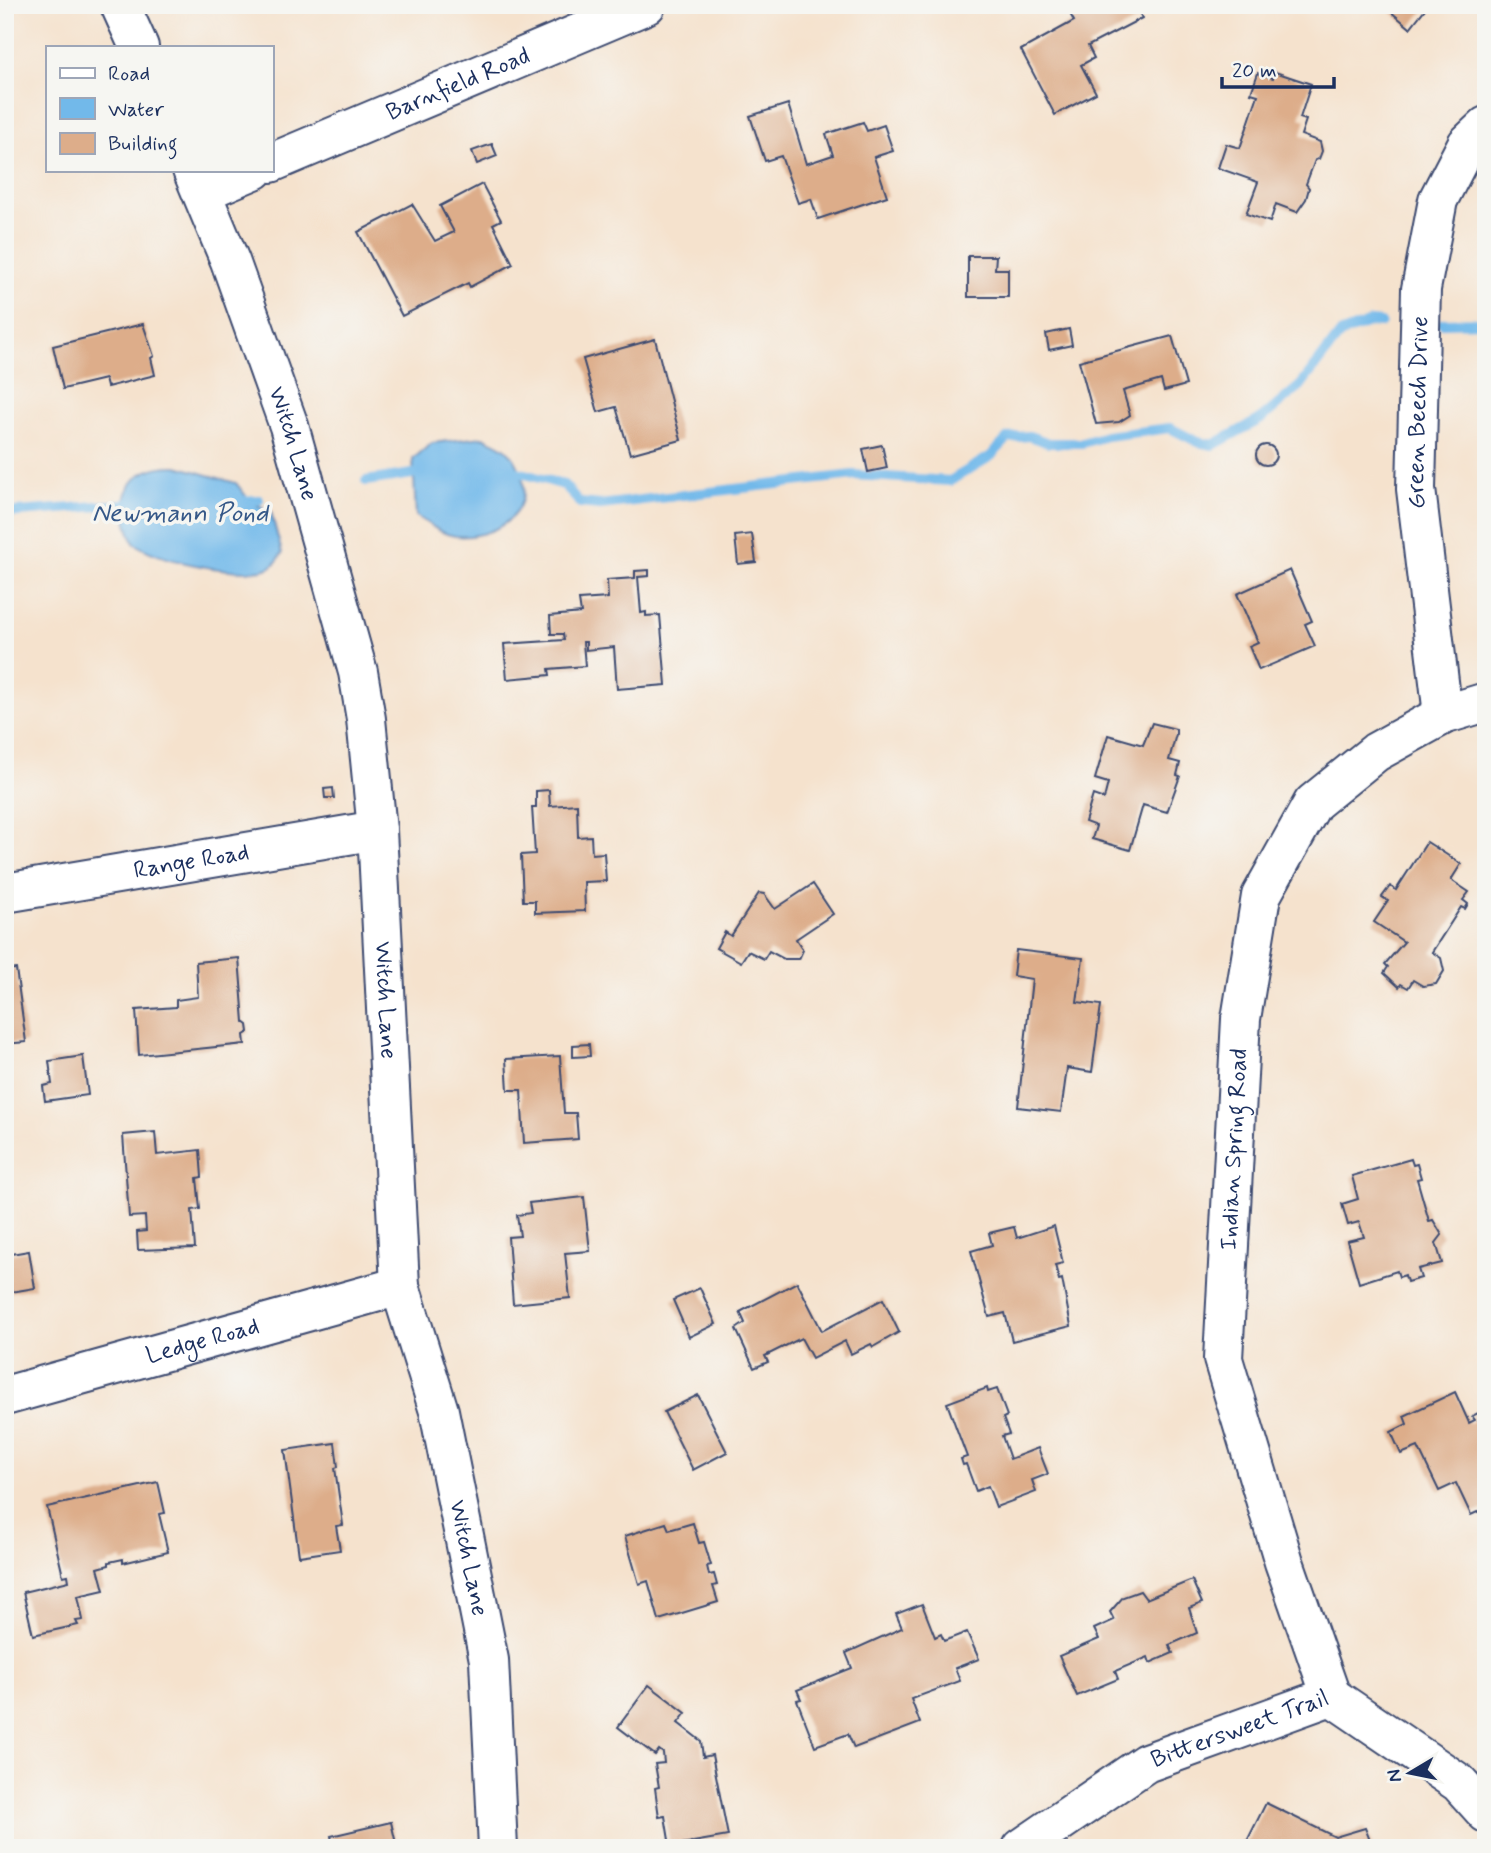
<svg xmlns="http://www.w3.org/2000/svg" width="1491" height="1853" viewBox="0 0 1491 1853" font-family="Mynerve,sans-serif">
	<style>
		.water { fill: #72b9ea; stroke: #4674a4; stroke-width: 2 }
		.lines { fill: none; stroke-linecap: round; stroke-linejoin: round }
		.stream { stroke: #72b9ea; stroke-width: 10 }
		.building { fill: #ddad8a }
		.minor-casing { stroke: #3c4a6f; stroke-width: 42 }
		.minor { stroke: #fff; stroke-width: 38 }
		.labels { text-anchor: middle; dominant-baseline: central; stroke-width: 7; stroke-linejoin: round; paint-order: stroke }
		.street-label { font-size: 24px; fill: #1b2f5e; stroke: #f6f6f2 }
		.water-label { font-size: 26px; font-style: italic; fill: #355888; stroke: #f6f6f2 }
	</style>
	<rect width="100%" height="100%" fill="#f6f6f2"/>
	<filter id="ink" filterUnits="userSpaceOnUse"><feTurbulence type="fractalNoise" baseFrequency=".0143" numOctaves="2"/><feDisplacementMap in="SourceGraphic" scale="14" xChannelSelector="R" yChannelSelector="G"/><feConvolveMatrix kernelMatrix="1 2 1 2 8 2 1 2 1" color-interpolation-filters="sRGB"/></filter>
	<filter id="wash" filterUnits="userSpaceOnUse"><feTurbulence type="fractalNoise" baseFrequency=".00686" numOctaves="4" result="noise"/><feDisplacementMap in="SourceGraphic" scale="28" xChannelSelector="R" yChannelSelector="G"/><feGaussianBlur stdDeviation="1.57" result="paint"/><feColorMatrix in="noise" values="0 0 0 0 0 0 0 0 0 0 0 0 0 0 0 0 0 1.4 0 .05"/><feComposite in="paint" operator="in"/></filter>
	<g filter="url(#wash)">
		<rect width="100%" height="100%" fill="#f5e2cd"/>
		<g class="water">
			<path d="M483 437C491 441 500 444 507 450 514 456 518 465 521 473 535 514 492 540 455 536 440 534 428 523 416 516L413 459 432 443Z"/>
			<path d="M177 466 236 483 250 501 271 512 282 553C278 561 273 568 262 570 230 574 160 562 134 543 115 501 125 465 177 466Z"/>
		</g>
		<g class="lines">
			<g class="stream">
				<path d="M1442 323 1486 322"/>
				<path d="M507 469 564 485 580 503 600 505 853 475 950 481 991 456 1008 438 1029 436 1049 443H1082L1106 436 1170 428 1198 442 1213 445 1261 419 1301 385 1340 334 1371 322 1381 323"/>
				<path d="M366 481 426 472"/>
				<path d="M239 501 259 500"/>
				<path d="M5 513 139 503"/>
			</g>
		</g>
		<g id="blocks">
			<g class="building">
				<path d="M1065 5H1135L1142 18 1088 46 1094 58 1081 65 1096 93 1055 115 1021 50 1074 21Z"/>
				<path d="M1383 5H1428L1410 28Z"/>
				<path d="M1275 72 1311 84 1300 118 1306 120 1301 135 1320 142 1322 151 1319 159 1315 160 1306 184 1309 188 1306 199 1297 212 1276 204 1270 222 1246 214 1258 182 1218 168 1226 144 1240 148 1258 95 1251 93 1258 73 1273 78Z"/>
				<path d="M788 104 806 164 833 155 826 134 863 122 867 131 884 125 893 151 874 157 887 196 818 219 811 199 798 203 781 156 765 161 750 116Z"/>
				<path d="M492 144 497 156 477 164 472 151Z"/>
				<path d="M482 184 501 220 493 224 513 264 470 287 468 283 402 316 358 232 412 204 435 241 454 232 440 206Z"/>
				<path d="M968 256H996L995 269H1008V297H968Z"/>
				<path d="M143 324 154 356 151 358 155 375 107 387 105 379 63 389 53 346Z"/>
				<path d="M1069 329 1072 345 1049 350 1046 334Z"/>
				<path d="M1172 336 1186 385 1164 391 1161 380 1123 391 1130 415 1119 422 1096 424 1079 361Z"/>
				<path d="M655 339 681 440 630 454 616 407 598 412 583 359Z"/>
				<circle cx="1266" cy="455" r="10"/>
				<path d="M882 445 887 468 868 472 863 449Z"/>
				<path d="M752 534 756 562 738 564 735 536Z"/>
				<path d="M649 570V576L638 577 641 613 646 612V616L660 615 666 685 617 689 614 647 586 650V642H583L585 666 549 669 550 675 507 679 504 644 564 640 563 634H551L550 616 581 613 579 600 608 598 607 580 635 578V571Z"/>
				<path d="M1290 570 1312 621 1305 624 1315 646 1259 670 1249 646 1258 642 1237 594Z"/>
				<path d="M1152 723 1176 729V734L1169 760 1180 763 1177 775 1180 776 1167 812 1143 805 1130 850 1092 839 1096 826 1085 822 1093 795 1104 799 1108 783 1095 779 1108 735 1143 745Z"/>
				<path d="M333 788 334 798H325L324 789Z"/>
				<path d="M549 790 550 806 577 804 578 837 591 836 592 854 604 853 606 881 584 882 585 911 535 913V901H523L521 855 535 854 532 807H536V791Z"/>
				<path d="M1427 842 1461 864 1451 880 1469 892 1463 900 1468 904 1465 909 1461 907 1432 952 1441 958 1444 971 1436 984 1423 986 1413 980 1408 988 1401 984 1399 987 1384 973 1388 967 1385 964 1404 942 1374 922 1388 901 1382 897 1390 886 1396 890Z"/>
				<path d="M813 884 833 914 796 939 803 950 799 959H784L769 951 764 959 748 951 741 962 716 948 725 932 731 936 759 893 764 894 775 909Z"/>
				<path d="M1016 950 1083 958 1077 1002 1101 1005 1092 1072 1067 1068 1061 1112 1018 1107 1032 979 1013 976Z"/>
				<path d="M239 958 244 1022 248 1025 249 1032 244 1035 245 1044 139 1055 136 1010 176 1007V1000L198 997 196 962Z"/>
				<path d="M16 969 26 1042 5 1044V970Z"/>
				<path d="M589 1044 590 1056 573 1057V1045Z"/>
				<path d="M83 1056 88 1095 45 1101 43 1086 52 1084 49 1061Z"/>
				<path d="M560 1056 564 1113H576L578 1139 524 1143 521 1090H508L506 1059Z"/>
				<path d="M155 1132 157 1155 200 1150 202 1177 197 1178 200 1209 192 1210 195 1248 138 1250 137 1232 146 1231 145 1216 129 1217 123 1135Z"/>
				<path d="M1411 1159 1413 1165 1417 1164 1421 1178 1417 1179 1429 1221 1433 1220 1442 1235 1436 1243 1442 1263 1418 1269 1421 1278 1407 1282 1405 1275 1399 1277 1397 1271 1359 1283 1347 1241 1364 1237 1359 1222 1348 1225 1342 1204 1358 1199 1352 1176Z"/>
				<path d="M584 1197 590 1251 565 1253 570 1298 513 1304 508 1237 520 1236 517 1215 531 1213 529 1203Z"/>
				<path d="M1054 1226 1063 1263 1055 1265 1059 1280 1062 1279 1071 1326 1012 1341 1005 1313 989 1317 971 1251 992 1245 989 1233 1014 1227 1017 1238Z"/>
				<path d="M29 1251 35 1288 5 1293V1255Z"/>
				<path d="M797 1282 822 1331 883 1299 899 1332 873 1347 871 1344 851 1354 845 1341 812 1358 801 1338 765 1356 768 1362 754 1368 736 1329 745 1323 740 1312Z"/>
				<path d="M700 1288 716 1324 689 1337 673 1300Z"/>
				<path d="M987 1388 988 1392 997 1389 1007 1416 1003 1418 1009 1434 1002 1436 1010 1459 1038 1448 1048 1474 1032 1480 1036 1492 996 1507 988 1486 976 1491 966 1464 963 1465 961 1459 967 1457 947 1403Z"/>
				<path d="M1455 1392 1469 1423 1475 1420 1472 1416 1486 1409V1469L1480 1472 1486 1485V1508L1471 1515 1456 1483 1439 1491 1418 1447 1401 1454 1391 1432 1407 1424 1404 1416Z"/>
				<path d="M698 1395 727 1452 693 1470 664 1412Z"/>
				<path d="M335 1443 338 1467 335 1468 343 1525 336 1526 340 1550 299 1556 285 1450Z"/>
				<path d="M158 1482 165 1513 159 1514 168 1552 123 1563V1559L109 1562V1565L98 1568 104 1590 78 1596 83 1620 76 1621 78 1625 33 1635 23 1592 69 1581 68 1575 63 1576 47 1507Z"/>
				<path d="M666 1523 669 1530 693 1523 699 1543 704 1542 711 1565 707 1566 709 1575 714 1574 717 1585 713 1586 718 1602 659 1620 648 1581 639 1584 625 1536Z"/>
				<path d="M1192 1580 1202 1603 1189 1608 1197 1633 1169 1645 1173 1653 1150 1663 1148 1657 1115 1671 1118 1679 1077 1696 1059 1656 1099 1639 1094 1629 1114 1620 1110 1612 1123 1597 1140 1591 1146 1599Z"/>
				<path d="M922 1604 935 1637 941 1634 944 1641 967 1632 979 1659 955 1668 960 1681 911 1699 920 1723 854 1748 848 1734 815 1746 797 1700 801 1699 797 1690 852 1668 846 1653 902 1628 896 1614Z"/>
				<path d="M649 1685 686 1713 678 1723 701 1741 703 1757 712 1755 728 1836 670 1846 665 1816 659 1817 655 1788 659 1787 655 1764 664 1763 663 1753 659 1750 655 1755 618 1727Z"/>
				<path d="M1266 1803 1335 1837 1365 1828 1373 1848H1256L1246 1843Z"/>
				<path d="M391 1822 397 1848H328L333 1845 331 1836Z"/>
			</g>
		</g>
	</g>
	<g filter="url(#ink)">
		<use href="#blocks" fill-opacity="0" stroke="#3c4a6f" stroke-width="2"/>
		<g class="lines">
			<defs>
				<g id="minor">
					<path d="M120 5 139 47"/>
					<path id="s1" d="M271 163 646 5"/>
					<path id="s2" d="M192 170 230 261 289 426 358 672 366 719 377 830 400 1286 439 1411 489 1660 498 1848"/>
					<path d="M202 192 254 170"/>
					<path id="s3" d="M1443 715 1416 489 1421 289 1438 200 1467 144 1486 126"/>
					<path id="s4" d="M5 893 377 830"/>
					<path id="s5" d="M5 1396 400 1286"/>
					<path id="s6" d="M1331 1696 1284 1562 1223 1359 1241 1019 1261 896 1313 803 1376 752 1443 715 1486 702"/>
					<path d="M1331 1696 1459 1783 1486 1813"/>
					<path id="s7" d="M1022 1848 1146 1763 1331 1696"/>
				</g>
			</defs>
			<use href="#minor" class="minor-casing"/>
			<use href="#minor" class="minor"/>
		</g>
	</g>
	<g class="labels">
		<g class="street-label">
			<text stroke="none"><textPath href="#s1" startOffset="203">Barnfield Road</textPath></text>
			<text stroke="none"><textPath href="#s3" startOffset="304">Green Beech Drive</textPath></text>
			<text stroke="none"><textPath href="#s2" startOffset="292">Witch Lane</textPath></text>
			<text stroke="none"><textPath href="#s4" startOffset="189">Range Road</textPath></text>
			<text stroke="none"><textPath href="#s2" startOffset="859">Witch Lane</textPath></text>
			<text stroke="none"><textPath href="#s6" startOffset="564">Indian Spring Road</textPath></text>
			<text stroke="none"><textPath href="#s5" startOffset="205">Ledge Road</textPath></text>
			<text stroke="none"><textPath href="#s2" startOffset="1426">Witch Lane</textPath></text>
			<text stroke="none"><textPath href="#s7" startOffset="250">Bittersweet Trail</textPath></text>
		</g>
		<g class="water-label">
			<text x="180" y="514">Newmann Pond</text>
		</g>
	</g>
	<rect width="1491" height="1853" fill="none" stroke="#f6f6f2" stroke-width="28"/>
	<rect x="46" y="46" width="228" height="126" fill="#f6f6f2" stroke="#9ea6b7" stroke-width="2"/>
	<rect x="60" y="68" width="35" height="10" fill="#ffffff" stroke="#9ea6b7" stroke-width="2"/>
	<text x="108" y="80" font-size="21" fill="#1b2f5e">Road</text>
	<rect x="60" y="98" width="35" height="21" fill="#72b9ea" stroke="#9ea6b7" stroke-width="2"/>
	<text x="108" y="116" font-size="21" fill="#1b2f5e">Water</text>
	<rect x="60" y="133" width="35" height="21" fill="#ddad8a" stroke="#9ea6b7" stroke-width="2"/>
	<text x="108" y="150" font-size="21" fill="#1b2f5e">Building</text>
	<g transform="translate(1410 1773) rotate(260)" stroke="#f6f6f2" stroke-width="5" paint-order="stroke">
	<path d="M0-5L12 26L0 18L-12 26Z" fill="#1b2f5e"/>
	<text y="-10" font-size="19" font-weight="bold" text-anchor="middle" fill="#1b2f5e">N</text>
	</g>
	<path d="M1222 77v10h112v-10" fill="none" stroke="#1b2f5e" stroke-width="3.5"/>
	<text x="1232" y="77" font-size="21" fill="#1b2f5e" stroke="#f6f6f2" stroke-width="5" paint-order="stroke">20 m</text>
</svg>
